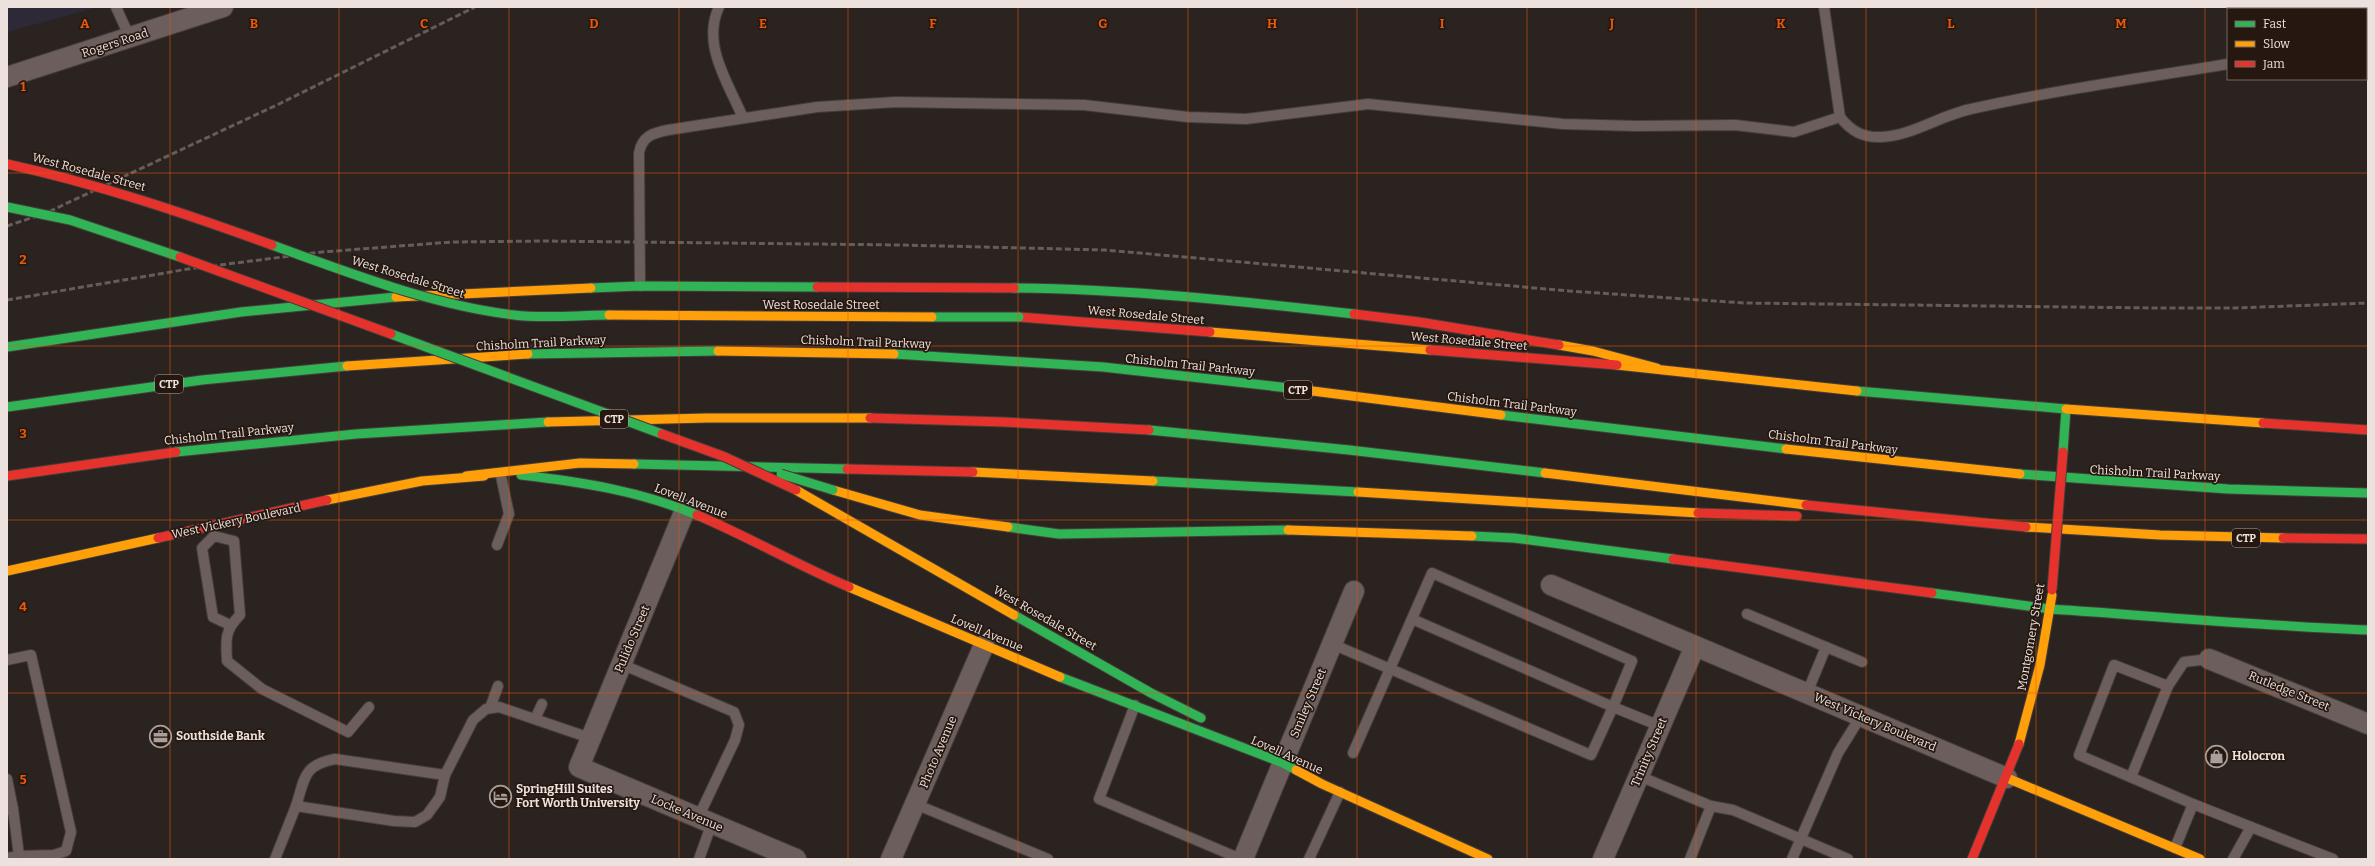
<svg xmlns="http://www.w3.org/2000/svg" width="2375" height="866" viewBox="0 0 2375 866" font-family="Bitter,serif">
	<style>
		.commercial { fill: #2d2937 }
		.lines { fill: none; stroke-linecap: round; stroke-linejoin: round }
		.lane-casing { stroke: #453e3a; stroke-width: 12 }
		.street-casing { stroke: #453e3a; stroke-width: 22 }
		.fast-casing { stroke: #453e3a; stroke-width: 11 }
		.slow-casing { stroke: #453e3a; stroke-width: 11 }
		.jam-casing { stroke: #453e3a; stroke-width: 11 }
		.lane { stroke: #6c5e5d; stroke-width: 10 }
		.street { stroke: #6c5e5d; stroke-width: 20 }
		.fast { stroke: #30b455; stroke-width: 9 }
		.slow { stroke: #ff9f0a; stroke-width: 9 }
		.jam { stroke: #e5322d; stroke-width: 9 }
		.rail { stroke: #665c5a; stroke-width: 3; stroke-dasharray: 6 3; stroke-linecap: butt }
		.fast-bridge-casing { stroke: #453e3a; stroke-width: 11; stroke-linecap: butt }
		.slow-bridge-casing { stroke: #453e3a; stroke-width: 11; stroke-linecap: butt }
		.jam-bridge-casing { stroke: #453e3a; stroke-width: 11; stroke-linecap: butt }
		.fast-bridge { stroke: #30b455; stroke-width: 9 }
		.slow-bridge { stroke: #ff9f0a; stroke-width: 9 }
		.jam-bridge { stroke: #e5322d; stroke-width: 9 }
		.grid { fill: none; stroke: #e8590c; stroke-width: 1; stroke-opacity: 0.55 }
		.labels { text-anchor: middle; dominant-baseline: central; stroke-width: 3.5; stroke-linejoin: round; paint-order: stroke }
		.shield { fill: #261811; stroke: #b1a59f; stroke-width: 1 }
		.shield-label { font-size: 11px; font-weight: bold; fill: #ece1dc }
		.street-label { font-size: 12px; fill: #ece1dc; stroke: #261811 }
		.poi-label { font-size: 12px; font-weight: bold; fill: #ece1dc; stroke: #261811; text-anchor: start }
		.grid-label { font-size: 13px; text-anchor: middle; font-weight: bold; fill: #e8590c; stroke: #261811; stroke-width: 3.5; stroke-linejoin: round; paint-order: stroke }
	</style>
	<rect width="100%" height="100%" fill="#2b231f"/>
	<path class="commercial" d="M7 7H98L7 32Z"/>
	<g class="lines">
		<defs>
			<g id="lane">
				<path d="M116 7 130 38"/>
				<path d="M719 7C701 45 729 84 743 118"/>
				<path d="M1824 7 1840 117C1851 131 1863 138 1881 137 1912 136 1941 115 1971 109 2056 90 2142 78 2228 64"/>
				<path d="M2366 42 2368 41"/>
				<path d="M640 286 639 153C642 136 653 133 668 130L817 107 896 102 1084 105 1188 117 1246 119 1368 104 1563 124 1636 126 1735 125 1794 132 1840 117"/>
				<path d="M214 536 234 541 240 615C224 631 226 640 227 661L262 689 348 732 369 707"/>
				<path d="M214 536 202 548 213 617 230 625"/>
				<path d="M497 545 509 514 501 476"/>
				<path d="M1747 614 1826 647"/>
				<path d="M1332 644 1591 755 1613 707 1660 726"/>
				<path d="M7 660 31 655 71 832 66 851 54 855 19 856"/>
				<path d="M621 664 734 712 739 725 735 740 698 818"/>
				<path d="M1807 693 1826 647 1862 662"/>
				<path d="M1135 705 1099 799 1241 859"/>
				<path d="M490 708 498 686"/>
				<path d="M535 719 542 704"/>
				<path d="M1353 753 1432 573 1632 661 1613 707 1412 619"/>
				<path d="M1639 776 1711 806 1690 859"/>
				<path d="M2131 777 2168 686"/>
				<path d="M7 779 13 809"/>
				<path d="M915 804 1048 859"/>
				<path d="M2193 804 2251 827"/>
				<path d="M296 806C305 778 303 765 335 759L445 775"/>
				<path d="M1711 806 1733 810 1848 859"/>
				<path d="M7 810 13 809 19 856 7 858"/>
				<path d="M2175 848 2193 804 2079 755 2114 665 2168 686 2184 662 2209 659"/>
				<path d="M275 859 296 806 394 821 415 822 427 815 440 797 445 775 473 720 486 709 499 707 590 738"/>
				<path d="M699 859 712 823"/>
				<path d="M1309 859 1340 792"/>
				<path d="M1792 859 1838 753 1861 716"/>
				<path d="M2233 859 2251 827 2333 859"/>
			</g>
			<g id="street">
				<path d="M7 77 223 7"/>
				<path d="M685 510 579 767 796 859"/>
				<path d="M1551 585 2007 778"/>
				<path d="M2209 659 2368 724"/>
				<path d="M891 859 984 645"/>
				<path d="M1243 859 1354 591"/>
				<path d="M1603 859 1695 646"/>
			</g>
			<g id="fast">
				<path d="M591 288 640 286 817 287"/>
				<path d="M1014 288C1127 289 1241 301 1354 314"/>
				<path d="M7 347 241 312 396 297"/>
				<path d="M528 354 718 351"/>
				<path d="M894 354 1103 367 1289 388"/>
				<path d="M1857 391 2066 409 2063 452"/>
				<path d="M7 407 202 380 347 366"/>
				<path d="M1501 415 1786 449"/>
				<path d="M1149 430 1349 450 1545 473"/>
				<path d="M176 452 356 434 548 422"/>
				<path d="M634 464 847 469"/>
				<path d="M2020 474 2228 489 2368 493"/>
				<path d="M521 475C582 482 640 491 697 515"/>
				<path d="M1153 481 1358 492"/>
				<path d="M1008 527 1059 534 1288 530"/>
				<path d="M1472 536 1514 538 1673 559"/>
				<path d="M1932 593 2050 609"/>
				<path d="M2050 609C2156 616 2262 626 2368 630"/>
				<path d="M1014 615 1151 693 1201 718"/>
				<path d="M1060 677 1283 763 1296 770"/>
			</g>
			<g id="slow">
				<path d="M396 297 591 288"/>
				<path d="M1210 332 1430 350"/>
				<path d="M1559 345 1593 351 1657 368"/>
				<path d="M718 351 894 354"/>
				<path d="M1617 365 1857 391"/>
				<path d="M347 366 528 354"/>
				<path d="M1289 388 1501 415"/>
				<path d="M2066 409 2263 423"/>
				<path d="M548 422 707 418H870"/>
				<path d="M1786 449 2020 474"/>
				<path d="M973 472 1153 481"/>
				<path d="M1545 473 1806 505"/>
				<path d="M466 476 580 463 634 464"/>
				<path d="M796 490 1014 615"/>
				<path d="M833 490 920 515 1008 527"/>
				<path d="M1358 492 1698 513"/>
				<path d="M327 500 422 481 484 476"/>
				<path d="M2026 527 2160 535 2283 538"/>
				<path d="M1288 530 1472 536"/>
				<path d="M7 571 158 538"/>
				<path d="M849 587 1060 677"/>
				<path d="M2019 744 2040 665 2052 595"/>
				<path d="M1296 770 1322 784 1488 859"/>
				<path d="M2007 778 2200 859"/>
			</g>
			<g id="jam">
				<path d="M817 287 1014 288"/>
				<path d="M1354 314 1419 322 1559 345"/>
				<path d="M1019 317 1210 332"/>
				<path d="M1430 350 1617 365"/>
				<path d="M870 418 1004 422 1149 430"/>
				<path d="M2263 423 2368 430"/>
				<path d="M847 469 973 472"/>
				<path d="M7 476 176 452"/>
				<path d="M1806 505 2026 527"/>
				<path d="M1698 513 1797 516"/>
				<path d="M697 515C749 537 797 565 849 587"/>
				<path d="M158 538 327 500"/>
				<path d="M2283 538 2368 539"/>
				<path d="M1673 559 1932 593"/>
				<path d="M1972 859 2019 744"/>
			</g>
		</defs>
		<use href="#lane" class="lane-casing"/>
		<use href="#street" class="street-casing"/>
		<use href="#fast" class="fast-casing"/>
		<use href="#slow" class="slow-casing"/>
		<use href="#jam" class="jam-casing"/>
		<use href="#lane" class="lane"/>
		<use href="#street" class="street"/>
		<use href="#fast" class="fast"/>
		<use href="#slow" class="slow"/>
		<use href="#jam" class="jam"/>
		<g class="rail">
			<path d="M7 226 46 213 281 103 475 7"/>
			<path d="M7 300 188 269 322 252 452 242 544 241 901 245 1105 250 1569 291 1744 303 2153 308H2235L2368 303"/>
		</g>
		<defs>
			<g id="fast-bridge">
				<path d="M7 207 70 220 180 257"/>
				<path d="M272 245C350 273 431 305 514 315 545 319 578 315 609 315"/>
				<path d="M932 317H1019"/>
				<path d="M391 334 662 434"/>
				<path d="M781 474 833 490"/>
			</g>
			<path id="slow-bridge" d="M609 315 932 317"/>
			<g id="jam-bridge">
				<path d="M7 164C98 184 184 213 272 245"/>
				<path d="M180 257 391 334"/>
				<path d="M662 434 725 457 796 490"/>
				<path d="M2052 590 2063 452"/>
			</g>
		</defs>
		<use href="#fast-bridge" class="fast-bridge-casing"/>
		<use href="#slow-bridge" class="slow-bridge-casing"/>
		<use href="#jam-bridge" class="jam-bridge-casing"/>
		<use href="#fast-bridge" class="fast-bridge"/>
		<use href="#slow-bridge" class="slow-bridge"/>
		<use href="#jam-bridge" class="jam-bridge"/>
	</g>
	<path class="grid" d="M170 7V859M339 7V859M509 7V859M679 7V859M848 7V859M1018 7V859M1188 7V859M1357 7V859M1527 7V859M1696 7V859M1866 7V859M2036 7V859M2205 7V859M7 173H2368M7 346H2368M7 520H2368M7 693H2368"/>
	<defs>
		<symbol id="office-ring" viewBox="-11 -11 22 22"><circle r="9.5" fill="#261811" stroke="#a89e9a" stroke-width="1.5"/><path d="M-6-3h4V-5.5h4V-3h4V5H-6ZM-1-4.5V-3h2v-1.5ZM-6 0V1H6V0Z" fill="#a89e9a"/></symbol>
		<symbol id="shop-ring" viewBox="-11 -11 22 22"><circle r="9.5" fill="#261811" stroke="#a89e9a" stroke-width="1.5"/><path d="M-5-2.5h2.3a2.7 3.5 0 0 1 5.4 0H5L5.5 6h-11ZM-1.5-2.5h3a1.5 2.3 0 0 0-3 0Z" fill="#a89e9a"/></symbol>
		<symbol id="hotel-ring" viewBox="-11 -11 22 22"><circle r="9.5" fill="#261811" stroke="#a89e9a" stroke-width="1.5"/><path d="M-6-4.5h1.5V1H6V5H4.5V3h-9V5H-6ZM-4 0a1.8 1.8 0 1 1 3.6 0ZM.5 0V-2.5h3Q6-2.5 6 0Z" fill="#a89e9a"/></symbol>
	</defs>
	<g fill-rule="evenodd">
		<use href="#office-ring" x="148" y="724" width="25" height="25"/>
		<use href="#shop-ring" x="2204" y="744" width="25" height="25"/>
		<use href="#hotel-ring" x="488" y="784" width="25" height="25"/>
	</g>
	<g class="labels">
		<g class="shield">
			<rect x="155" y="375" width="28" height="18" rx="3"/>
			<rect x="1284" y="381" width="28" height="18" rx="3"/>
			<rect x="600" y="410" width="28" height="18" rx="3"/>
			<rect x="2232" y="529" width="28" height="18" rx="3"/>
		</g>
		<g class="shield-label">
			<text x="169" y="384">CTP</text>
			<text x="1298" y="390">CTP</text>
			<text x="614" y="419">CTP</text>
			<text x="2246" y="538">CTP</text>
		</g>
		<g class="street-label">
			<text transform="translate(115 43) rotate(-18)">Rogers Road</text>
			<text transform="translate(89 172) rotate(15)">West Rosedale Street</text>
			<text transform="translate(408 277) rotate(17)">West Rosedale Street</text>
			<text x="821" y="305">West Rosedale Street</text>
			<text transform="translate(1146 315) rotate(5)">West Rosedale Street</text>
			<text transform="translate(1469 341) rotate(5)">West Rosedale Street</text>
			<text transform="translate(866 342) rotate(2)">Chisholm Trail Parkway</text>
			<text transform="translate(541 343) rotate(-3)">Chisholm Trail Parkway</text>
			<text transform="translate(1190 365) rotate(6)">Chisholm Trail Parkway</text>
			<text transform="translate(1512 404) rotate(7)">Chisholm Trail Parkway</text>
			<text transform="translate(229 434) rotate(-6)">Chisholm Trail Parkway</text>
			<text transform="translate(1833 442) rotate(7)">Chisholm Trail Parkway</text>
			<text transform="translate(2155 473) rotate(3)">Chisholm Trail Parkway</text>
			<text transform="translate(691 501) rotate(21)">Lovell Avenue</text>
			<text transform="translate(236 521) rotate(-12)">West Vickery Boulevard</text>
			<text transform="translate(1045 618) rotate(30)">West Rosedale Street</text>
			<text transform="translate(987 633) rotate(23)">Lovell Avenue</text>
			<text transform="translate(2031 637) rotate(-80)">Montgomery Street</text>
			<text transform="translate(632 639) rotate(-67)">Pulido Street</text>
			<text transform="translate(2289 691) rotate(22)">Rutledge Street</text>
			<text transform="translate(1308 703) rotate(-67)">Smiley Street</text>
			<text transform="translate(1875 722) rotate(23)">West Vickery Boulevard</text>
			<text transform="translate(938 752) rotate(-67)">Photo Avenue</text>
			<text transform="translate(1649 752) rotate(-67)">Trinity Street</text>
			<text transform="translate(1287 755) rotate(24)">Lovell Avenue</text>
			<text transform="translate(687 813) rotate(23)">Locke Avenue</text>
		</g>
		<g class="poi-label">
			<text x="176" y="736">Southside Bank</text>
			<text x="2232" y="756">Holocron</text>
			<text x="516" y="789">SpringHill Suites<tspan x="516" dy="14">Fort Worth University</tspan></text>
		</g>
	</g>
	<g class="grid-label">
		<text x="85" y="28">A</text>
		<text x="254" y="28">B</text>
		<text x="424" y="28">C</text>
		<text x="594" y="28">D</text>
		<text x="763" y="28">E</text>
		<text x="933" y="28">F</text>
		<text x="1103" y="28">G</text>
		<text x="1272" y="28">H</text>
		<text x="1442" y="28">I</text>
		<text x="1612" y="28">J</text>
		<text x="1781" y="28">K</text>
		<text x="1951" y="28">L</text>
		<text x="2121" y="28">M</text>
		<text x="23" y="91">1</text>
		<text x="23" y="264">2</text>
		<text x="23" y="438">3</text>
		<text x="23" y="611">4</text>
		<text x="23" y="784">5</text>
	</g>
	<rect width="2375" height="866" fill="none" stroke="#ece1dc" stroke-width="16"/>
	<rect x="2227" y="8" width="140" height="72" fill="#261811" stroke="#756862"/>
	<rect x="2235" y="21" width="20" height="6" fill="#30b455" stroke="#756862"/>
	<text x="2263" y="28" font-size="12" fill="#ece1dc">Fast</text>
	<rect x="2235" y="41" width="20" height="6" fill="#ff9f0a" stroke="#756862"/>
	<text x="2263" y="48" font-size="12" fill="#ece1dc">Slow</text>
	<rect x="2235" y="61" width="20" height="6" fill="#e5322d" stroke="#756862"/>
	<text x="2263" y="68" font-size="12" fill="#ece1dc">Jam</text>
</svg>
